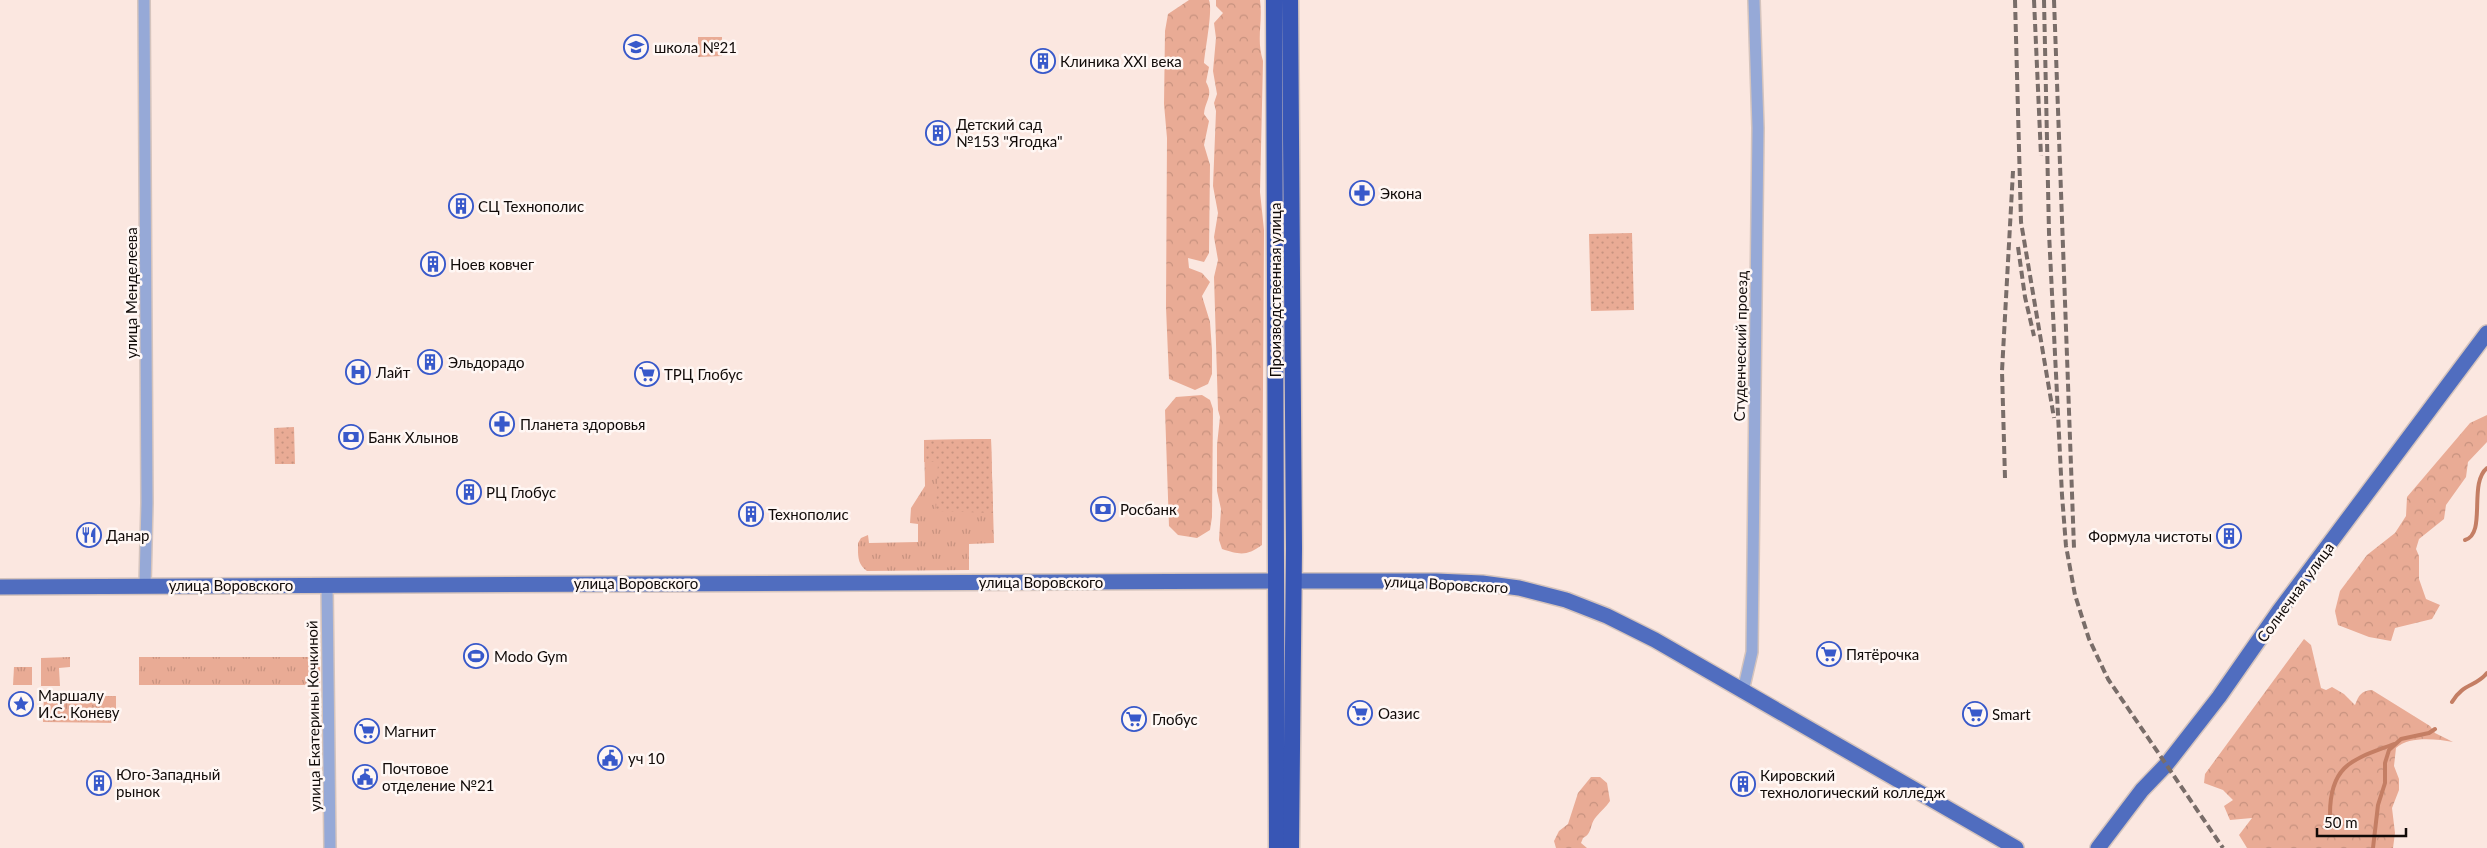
<svg xmlns="http://www.w3.org/2000/svg" width="2487" height="848" viewBox="0 0 2487 848" font-family="Lato,sans-serif">
	<style>
		.grass { fill: url(#grass-tufts) }
		.forest { fill: url(#forest-crowns) }
		.park { fill: url(#park-dots) }
		.lines { fill: none; stroke-linecap: round; stroke-linejoin: round }
		.stream { stroke: #c47e64; stroke-width: 4 }
		.minor-casing { stroke: #d5c4bd; stroke-width: 14 }
		.major-casing { stroke: #d5c4bd; stroke-width: 18 }
		.highway-casing { stroke: #d5c4bd; stroke-width: 19 }
		.minor { stroke: #96a9d7; stroke-width: 11 }
		.major { stroke: #506dbf; stroke-width: 15 }
		.highway { stroke: #3856b5; stroke-width: 16 }
		.rail { stroke: #796d69; stroke-width: 4; stroke-dasharray: 8 4; stroke-linecap: butt }
		.labels { text-anchor: middle; dominant-baseline: central; stroke-width: 5; stroke-linejoin: round; paint-order: stroke }
		.poi-label { font-size: 15px; fill: #100a08; stroke: #fff7f4; text-anchor: start }
		.street-label { font-size: 15px; fill: #100a08; stroke: #fff7f4 }
	</style>
	<defs>
		<pattern id="grass-tufts" width="24" height="20" patternUnits="userSpaceOnUse" patternTransform="scale(1.25)"><rect width="24" height="20" fill="#e9ab95"/><path d="M3 7l-1-3M5 7V3M7 7l1-3M15 17l-1-3M17 17v-4M19 17l1-3" fill="none" stroke="#c7927f"/></pattern>
		<pattern id="forest-crowns" width="20" height="18" patternUnits="userSpaceOnUse" patternTransform="scale(1.25)"><rect width="20" height="18" fill="#e9ab95"/><path d="M2 6a3 3 0 1 1 6 0M12 15a3 3 0 1 1 6 0" fill="none" stroke="#c7927f"/></pattern>
		<pattern id="park-dots" width="8" height="8" patternUnits="userSpaceOnUse" patternTransform="scale(1.25)"><rect width="8" height="8" fill="#e9ab95"/><path d="M2 2h.1M6 6h.1" fill="none" stroke="#c7927f" stroke-width="1.8" stroke-linecap="round"/></pattern>
	</defs>
	<rect width="100%" height="100%" fill="#fbe7e0"/>
	<g class="grass">
		<path d="M698 37H722V56L698 57Z"/>
		<path d="M991 439 994 543 969 544V570L867 571C857 564 858 555 858 543L861 538 868 535 869 543 918 542V524L910 523 911 508 925 486 924 440Z"/>
		<path d="M70 657V667L59 668 60 686H41V658Z"/>
		<rect x="139" y="657" width="181" height="28"/>
		<path d="M14 667H32V685H13Z"/>
		<path d="M44 696H116V723L43 722Z"/>
	</g>
	<g class="forest">
		<path d="M1189 0H1209C1213 10 1205 49 1204 63L1209 67 1206 82C1214 96 1205 100 1204 114L1209 121 1204 145 1210 165 1209 253 1204 262 1188 258 1189 268 1202 273 1210 282 1202 296 1210 322 1212 350V374L1208 384 1195 390 1169 379 1166 307 1167 138 1164 104 1165 31 1168 14Z"/>
		<path d="M1216 0H1260C1263 22 1256 39 1263 61L1260 192 1264 230 1262 545C1247 556 1240 555 1222 549L1219 540 1221 509 1217 491V445L1220 417 1218 410 1214 277 1218 260 1214 237 1218 213 1213 186 1216 111 1214 103 1217 94 1213 71 1216 38 1214 23 1223 13 1216 6Z"/>
		<path d="M1202 395 1210 400 1213 409 1212 517 1210 530 1197 538 1178 535 1169 526 1165 410 1176 397Z"/>
		<path d="M2487 415V442L2468 462 2466 477 2446 505 2444 519 2419 539 2416 549 2419 556V579L2426 599 2440 605 2432 619 2395 628 2391 641 2369 637 2338 625 2335 611 2340 591 2367 555 2395 533 2406 516 2407 497 2470 423Z"/>
		<path d="M2304 639 2311 645 2321 688 2326 690 2332 687 2344 694 2355 705C2359 695 2361 691 2372 690L2430 726 2435 733 2453 742C2436 739 2409 736 2396 748L2394 766 2399 779V790L2392 808 2395 833 2393 848H2247L2239 835 2252 818 2230 820 2224 806 2233 800 2223 790 2204 783 2205 774Z"/>
		<path d="M1591 777H1600L1607 783 1610 801C1606 807 1601 811 1596 817 1589 825 1593 833 1583 838L1581 843 1587 848H1556L1554 841 1559 831 1568 824 1578 793Z"/>
	</g>
	<g class="park">
		<path d="M1632 233 1634 310 1591 311 1589 234Z"/>
		<path d="M294 427 295 464H275L274 428Z"/>
		<path d="M991 439 993 513 936 511 938 462H924V440Z"/>
	</g>
	<g class="lines">
		<g class="stream">
			<path d="M2465 540C2487 534 2468 483 2487 468"/>
			<path d="M2452 702C2463 683 2476 687 2487 673"/>
			<path d="M2330 814C2330 763 2355 759 2394 744"/>
			<path d="M2373 848 2378 805 2385 783V763L2389 750 2401 739 2429 733 2435 729"/>
		</g>
		<defs>
			<g id="minor">
				<path d="M144 0 147 503 145 585"/>
				<path d="M327 584 330 848"/>
				<path d="M1743 691 1752 652 1758 128 1754 0"/>
			</g>
			<g id="major">
				<path d="M1294 581H1436L1482 583 1519 588 1566 600 1607 616 1655 640 2016 848"/>
				<path d="M0 587 1276 581"/>
				<path d="M2098 848 2142 790 2166 765 2219 697 2279 611 2487 333"/>
			</g>
			<g id="highway">
				<path d="M1274 0 1277 848"/>
				<path d="M1290 0 1294 548 1291 848"/>
			</g>
		</defs>
		<use href="#minor" class="minor-casing"/>
		<use href="#major" class="major-casing"/>
		<use href="#highway" class="highway-casing"/>
		<use href="#minor" class="minor"/>
		<use href="#major" class="major"/>
		<use href="#highway" class="highway"/>
		<g class="rail">
			<path d="M2015 0 2021 222 2054 418"/>
			<path d="M2034 0 2041 156"/>
			<path d="M2044 0 2049 233 2062 495 2066 546 2075 595 2089 639 2108 679 2223 848"/>
			<path d="M2054 0 2074 548"/>
			<path d="M2018 247 2025 297 2034 336"/>
			<path d="M2005 478 2002 371 2013 171"/>
		</g>
	</g>
	<defs>
		<symbol id="school-ring" viewBox="-11 -11 22 22"><circle r="9.5" fill="#fff7f4" stroke="#3859ca" stroke-width="1.5"/><path d="M0-5L7-2L0 1L-7-2ZM-4 1L0 2.5L4 1V4Q0 6-4 4Z" fill="#3859ca"/></symbol>
		<symbol id="building-ring" viewBox="-11 -11 22 22"><circle r="9.5" fill="#fff7f4" stroke="#3859ca" stroke-width="1.5"/><path d="M-4-6H4V6H1V3H-1V6H-4ZM-2.5-4.3h1.7v1.8h-1.7ZM.8-4.3h1.7v1.8H.8ZM-2.5-1h1.7V.8h-1.7ZM.8-1h1.7V.8H.8Z" fill="#3859ca"/></symbol>
		<symbol id="pharmacy-ring" viewBox="-11 -11 22 22"><circle r="9.5" fill="#fff7f4" stroke="#3859ca" stroke-width="1.5"/><path d="M-2-6h4v4h4v4h-4v4h-4v-4h-4v-4h4Z" fill="#3859ca"/></symbol>
		<symbol id="hospital-ring" viewBox="-11 -11 22 22"><circle r="9.5" fill="#fff7f4" stroke="#3859ca" stroke-width="1.5"/><path d="M-5-5h3v3.5h4V-5h3V5h-3V1.5h-4V5h-3Z" fill="#3859ca"/></symbol>
		<symbol id="supermarket-ring" viewBox="-11 -11 22 22"><circle r="9.5" fill="#fff7f4" stroke="#3859ca" stroke-width="1.5"/><path d="M-6-5.5h2.5l.6 2H6L4.5 2H-2.5L-4.4-4H-6ZM-1.5 3.2a1.3 1.3 0 1 0 .1 0ZM3 3.2a1.3 1.3 0 1 0 .1 0Z" fill="#3859ca"/></symbol>
		<symbol id="bank-ring" viewBox="-11 -11 22 22"><circle r="9.5" fill="#fff7f4" stroke="#3859ca" stroke-width="1.5"/><path d="M-6-4H6V4H-6ZM0-2.3a2.3 2.3 0 1 0 0 4.6a2.3 2.3 0 1 0 0-4.6Z" fill="#3859ca"/></symbol>
		<symbol id="restaurant-ring" viewBox="-11 -11 22 22"><circle r="9.5" fill="#fff7f4" stroke="#3859ca" stroke-width="1.5"/><path d="M-5-6h1v4h1v-4h1v4h1v-4h1v5L-1.5 .5V6h-2V.5L-5-1ZM5-6V6H3V1.5H1.5Q1.5-4 5-6Z" fill="#3859ca"/></symbol>
		<symbol id="stadium-ring" viewBox="-11 -11 22 22"><circle r="9.5" fill="#fff7f4" stroke="#3859ca" stroke-width="1.5"/><path d="M0-5a6.5 5 0 1 0 0 10a6.5 5 0 1 0 0-10ZM-3.5-1.8h7v3.6h-7Z" fill="#3859ca"/></symbol>
		<symbol id="sight-ring" viewBox="-11 -11 22 22"><circle r="9.5" fill="#fff7f4" stroke="#3859ca" stroke-width="1.5"/><path d="M0-6L1.8-2.2L6-1.7L2.9 1.2L3.7 5.4L0 3.3L-3.7 5.4L-2.9 1.2L-6-1.7L-1.8-2.2Z" fill="#3859ca"/></symbol>
		<symbol id="civic-ring" viewBox="-11 -11 22 22"><circle r="9.5" fill="#fff7f4" stroke="#3859ca" stroke-width="1.5"/><path d="M-.6-6.5H3V-4.5H.6V-3L4-1V1h2V6H-6V1h2V-1L-.6-3ZM-1.2 2.5V6h2.4V2.5Z" fill="#3859ca"/></symbol>
	</defs>
	<g fill-rule="evenodd">
		<use href="#school-ring" x="622" y="33" width="28" height="28"/>
		<use href="#building-ring" x="1029" y="47" width="28" height="28"/>
		<use href="#building-ring" x="924" y="119" width="28" height="28"/>
		<use href="#pharmacy-ring" x="1348" y="179" width="28" height="28"/>
		<use href="#building-ring" x="447" y="192" width="28" height="28"/>
		<use href="#building-ring" x="419" y="250" width="28" height="28"/>
		<use href="#building-ring" x="416" y="348" width="28" height="28"/>
		<use href="#hospital-ring" x="344" y="358" width="28" height="28"/>
		<use href="#supermarket-ring" x="633" y="360" width="28" height="28"/>
		<use href="#pharmacy-ring" x="488" y="410" width="28" height="28"/>
		<use href="#bank-ring" x="337" y="423" width="28" height="28"/>
		<use href="#building-ring" x="455" y="478" width="28" height="28"/>
		<use href="#bank-ring" x="1089" y="495" width="28" height="28"/>
		<use href="#building-ring" x="737" y="500" width="28" height="28"/>
		<use href="#restaurant-ring" x="75" y="521" width="28" height="28"/>
		<use href="#building-ring" x="2215" y="522" width="28" height="28"/>
		<use href="#supermarket-ring" x="1815" y="640" width="28" height="28"/>
		<use href="#stadium-ring" x="462" y="642" width="28" height="28"/>
		<use href="#sight-ring" x="7" y="690" width="28" height="28"/>
		<use href="#supermarket-ring" x="1346" y="699" width="28" height="28"/>
		<use href="#supermarket-ring" x="1961" y="700" width="28" height="28"/>
		<use href="#supermarket-ring" x="1120" y="705" width="28" height="28"/>
		<use href="#supermarket-ring" x="353" y="717" width="28" height="28"/>
		<use href="#civic-ring" x="596" y="744" width="28" height="28"/>
		<use href="#civic-ring" x="351" y="763" width="28" height="28"/>
		<use href="#building-ring" x="85" y="769" width="28" height="28"/>
		<use href="#building-ring" x="1729" y="770" width="28" height="28"/>
	</g>
	<g class="labels">
		<g class="poi-label">
			<text x="654" y="47">школа №21</text>
			<text x="1060" y="61">Клиника XXI века</text>
			<text x="956" y="124">Детский сад<tspan x="956" dy="17">№153 "Ягодка"</tspan></text>
			<text x="1380" y="193">Экона</text>
			<text x="478" y="206">СЦ Технополис</text>
			<text x="450" y="264">Ноев ковчег</text>
			<text x="448" y="362">Эльдорадо</text>
			<text x="376" y="372">Лайт</text>
			<text x="664" y="374">ТРЦ Глобус</text>
			<text x="520" y="424">Планета здоровья</text>
			<text x="368" y="437">Банк Хлынов</text>
			<text x="486" y="492">РЦ Глобус</text>
			<text x="1120" y="509">Росбанк</text>
			<text x="768" y="514">Технополис</text>
			<text x="106" y="535">Данар</text>
			<text x="2212" y="536" text-anchor="end">Формула чистоты</text>
			<text x="1846" y="654">Пятёрочка</text>
			<text x="494" y="656">Modo Gym</text>
			<text x="38" y="695">Маршалу<tspan x="38" dy="17">И.С. Коневу</tspan></text>
			<text x="1378" y="713">Оазис</text>
			<text x="1992" y="714">Smart</text>
			<text x="1152" y="719">Глобус</text>
			<text x="384" y="731">Магнит</text>
			<text x="628" y="758">уч 10</text>
			<text x="382" y="768">Почтовое<tspan x="382" dy="17">отделение №21</tspan></text>
			<text x="116" y="774">Юго-Западный<tspan x="116" dy="17">рынок</tspan></text>
			<text x="1760" y="775">Кировский<tspan x="1760" dy="17">технологический колледж</tspan></text>
		</g>
		<g class="street-label">
			<text transform="translate(1275 290) rotate(-90)">Производственная улица</text>
			<text transform="translate(131 293) rotate(-90)">улица Менделеева</text>
			<text transform="translate(1740 346) rotate(-89)">Студенческий проезд</text>
			<text x="1041" y="582">улица Воровского</text>
			<text x="636" y="583">улица Воровского</text>
			<text transform="translate(1446 584) rotate(3)">улица Воровского</text>
			<text x="231" y="585">улица Воровского</text>
			<text transform="translate(2295 592) rotate(-54)">Солнечная улица</text>
			<text transform="translate(313 716) rotate(-91)">улица Екатерины Кочкиной</text>
		</g>
	</g>
	<path d="M2317 828v8h89v-8" fill="none" stroke="#100a08" stroke-width="2.5"/>
	<text x="2324" y="828" font-size="15" fill="#100a08" stroke="#fff7f4" stroke-width="4" paint-order="stroke">50 m</text>
</svg>
